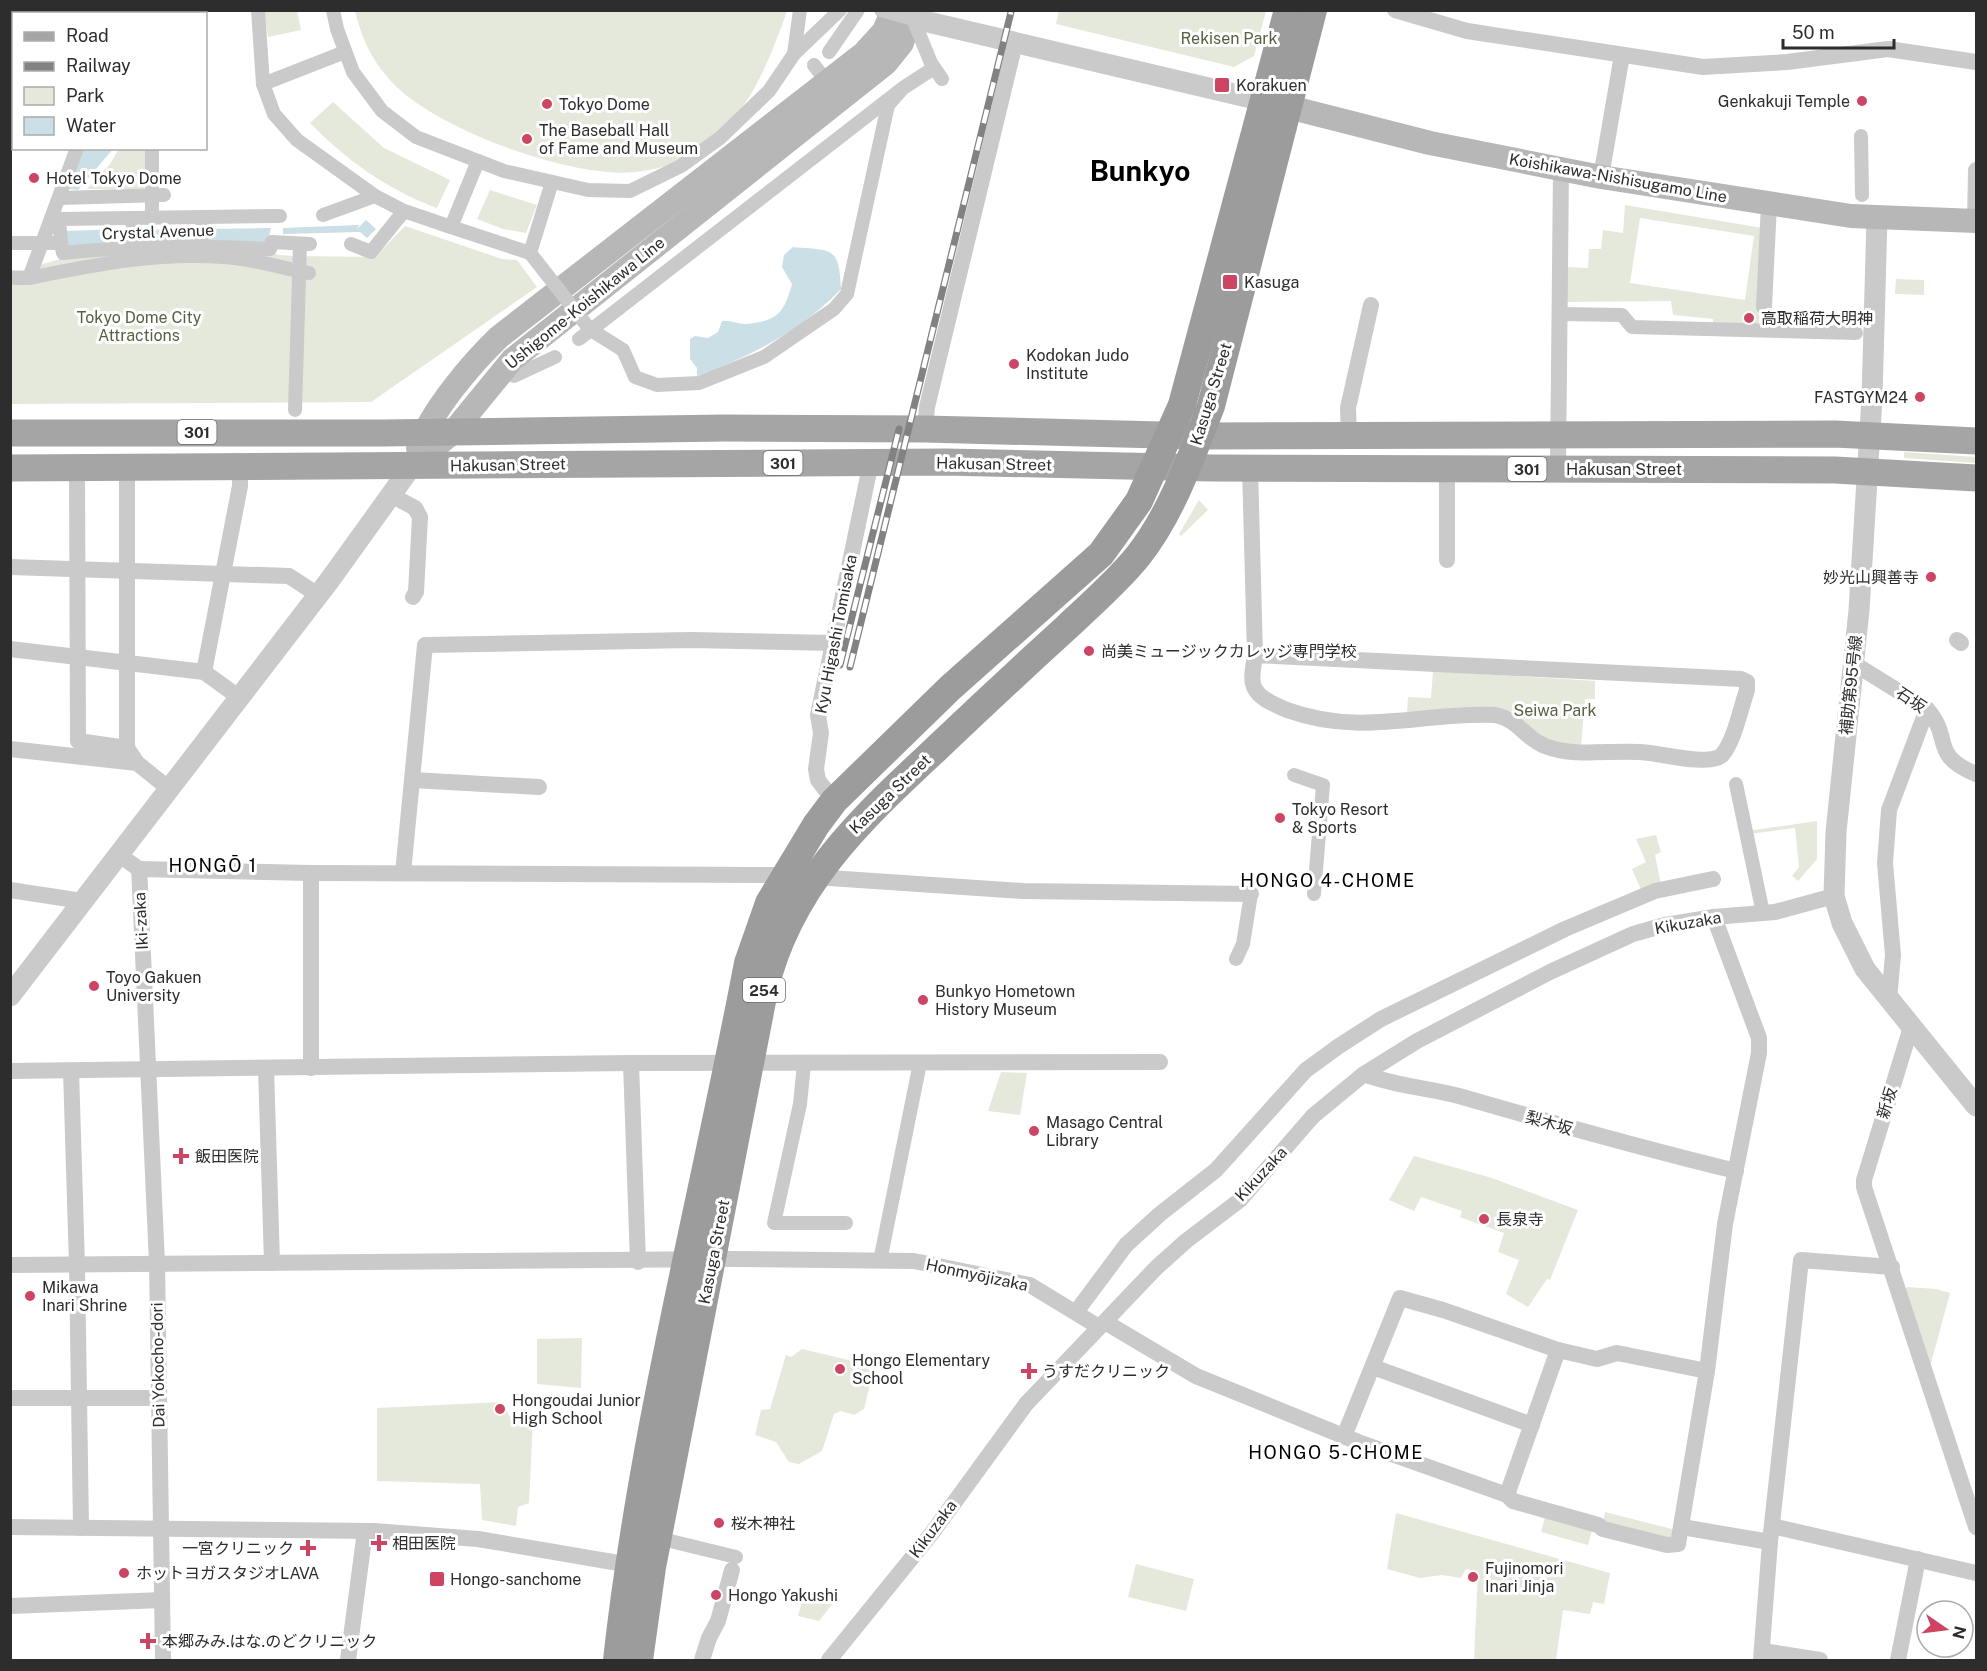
<svg xmlns="http://www.w3.org/2000/svg" width="1987" height="1671" viewBox="0 0 1987 1671" font-family="'Public Sans','Noto Sans JP',sans-serif">
	<style>
		.green { fill: #e5e9dc; fill-rule: evenodd }
		.water { fill: #cadfe6 }
		.lines { fill: none; stroke-linecap: round; stroke-linejoin: round }
		.pedestrian-tunnel { stroke: #d5d5d5; stroke-width: 14; stroke-dasharray: 14 7; stroke-linecap: butt }
		.pedestrian { stroke: #cacaca; stroke-width: 14 }
		.minor { stroke: #cacaca; stroke-width: 16 }
		.tertiary { stroke: #cacaca; stroke-width: 21 }
		.secondary { stroke: #b7b7b7; stroke-width: 24 }
		.primary { stroke: #a5a5a5; stroke-width: 27 }
		.trunk { stroke: #9c9c9c; stroke-width: 28 }
		.rail-casing { stroke: #828282; stroke-width: 7 }
		.rail { stroke: #fff; stroke-width: 4.5; stroke-dasharray: 14; stroke-linecap: butt }
		.pedestrian-bridge { stroke: #cacaca; stroke-width: 14 }
		.poi-dot { fill: #cf4462; stroke: #fff; stroke-width: 2 }
		.labels { text-anchor: middle; dominant-baseline: central; stroke-width: 6; stroke-linejoin: round; paint-order: stroke }
		.shield { fill: #fff; stroke: #6c6c6c; stroke-width: 1.5 }
		.shield-label { font-size: 15px; font-weight: bold; fill: #2d2d2d }
		.park-label { font-size: 16px; fill: #556340; stroke: #fff }
		.poi-label { font-size: 16px; fill: #2d2d2d; stroke: #fff; text-anchor: start }
		.street-label { font-size: 16px; fill: #2d2d2d; stroke: #fff }
		.neighbourhood-label { font-size: 18px; letter-spacing: 1.5px; fill: #000; stroke: #fff }
		.town-label { font-size: 28px; font-weight: bold; fill: #000; stroke: #fff }
	</style>
	<rect width="100%" height="100%" fill="#fff"/>
	<g class="green">
		<path d="M264 11H297L301 30 268 37Z"/>
		<path d="M355 11H787C768 65 745 125 691 155 674 165 655 170 635 172 571 179 431 128 389 79 371 59 361 36 355 11Z"/>
		<path d="M1059 11V10L1266 11 1254 56 1234 67 1056 24Z"/>
		<path d="M333 102 384 148 450 180 437 208C388 190 346 160 310 123Z"/>
		<path d="M119 149H147V185L143 189H87L110 164Z"/>
		<path d="M490 190 537 205 526 233 503 229 477 219Z"/>
		<path d="M1625 205 1763 228 1759 330 1713 328V319L1673 315 1671 301 1566 302V267L1588 268 1589 249H1601L1603 230 1623 233ZM1640 218 1754 236 1745 300 1630 283Z"/>
		<path d="M405 226 502 259 517 260 537 287 371 402 11 404 10 270H23L70 256 225 250 293 256 375 257Z"/>
		<path d="M1896 279 1924 280V295L1895 294Z"/>
		<path d="M1904 452 1976 457V463L1904 458Z"/>
		<path d="M1199 500 1208 510 1181 536 1179 534Z"/>
		<path d="M1433 671 1595 681V699H1585L1581 746 1552 743 1511 713H1407L1408 697 1431 698Z"/>
		<path d="M1817 821V859L1798 881 1792 876 1799 867 1795 828 1749 834 1748 831Z"/>
		<path d="M1656 835 1661 852 1655 855 1661 885 1642 892 1632 869 1646 862 1636 839Z"/>
		<path d="M1001 1072 1027 1073 1020 1115 988 1111Z"/>
		<path d="M1414 1156 1492 1178 1578 1210 1550 1280 1547 1279 1528 1307 1506 1294 1519 1260 1498 1252 1504 1233 1460 1217 1462 1211 1421 1197 1414 1211 1389 1200Z"/>
		<path d="M1907 1287 1936 1289 1950 1293 1931 1363 1926 1361 1904 1292Z"/>
		<path d="M582 1338 581 1388 537 1384V1339Z"/>
		<path d="M802 1349 870 1365 869 1370 873 1372 864 1409 854 1415 841 1411 834 1414 822 1451 799 1464 789 1462 776 1442 755 1435 761 1410 770 1409 786 1355 791 1357Z"/>
		<path d="M502 1402 510 1417 533 1419 529 1503 518 1507 516 1526 482 1520 480 1484 377 1481V1408Z"/>
		<path d="M1605 1512 1676 1530 1675 1534 1665 1540 1603 1521Z"/>
		<path d="M1396 1513 1610 1573 1604 1604 1593 1602 1590 1614 1563 1610 1556 1660H1474L1478 1572 1466 1569 1461 1578 1442 1575 1420 1578 1387 1569Z"/>
		<path d="M1545 1517 1592 1530 1588 1545 1541 1532Z"/>
		<path d="M1136 1564 1194 1579 1186 1611 1128 1597Z"/>
		<path d="M809 1595 834 1602 819 1621 798 1616 803 1597 807 1598Z"/>
	</g>
	<g class="water">
		<path d="M83 149H113L78 190 69 189Z"/>
		<path d="M366 220 376 229 367 238 360 232 283 234V228L359 225 357 229Z"/>
		<path d="M271 228 266 249 204 245 206 229Z"/>
		<path d="M128 229 130 247 69 253 63 231Z"/>
		<path d="M197 229 196 245 138 246 137 230Z"/>
		<path d="M793 247C832 251 839 245 841 289 801 331 751 356 697 376V368L690 359V339L695 336 708 338 718 332 722 321C730 320 737 324 746 324 778 321 784 313 792 284L782 267 784 255Z"/>
	</g>
	<g class="lines">
		<path class="pedestrian-tunnel" d="M10 36 14 33"/>
		<g class="pedestrian">
			<path d="M151 10V14"/>
			<path d="M258 10 263 84 345 52"/>
			<path d="M333 10 337 29 353 72 382 111 416 137 504 171 588 190 630 191 681 166 720 138 769 91 794 54 840 10"/>
			<path d="M10 13 14 17"/>
			<path d="M33 13 34 10"/>
			<path d="M829 52 858 10"/>
			<path d="M794 54 800 10"/>
			<path d="M814 65 820 73"/>
			<path d="M263 84 274 114 297 140 375 196 404 211 451 227"/>
			<path d="M903 88 888 105 847 294 834 309 764 357 699 383 657 385 635 377 623 350 591 330 903 88 934 68"/>
			<path d="M1861 136 1862 195"/>
			<path d="M152 148V218"/>
			<path d="M478 161 451 227 530 253 552 182"/>
			<path d="M323 215 375 196"/>
			<path d="M132 218 135 246"/>
			<path d="M10 243H61L63 253C132 246 200 245 270 249L272 242 310 244"/>
			<path d="M61 243 59 219 280 216"/>
			<path d="M351 244 371 252 404 211"/>
			<path d="M201 245 203 217"/>
			<path d="M10 278H29"/>
			<path d="M1560 314 1622 315 1632 327 1856 333"/>
			<path d="M579 339 591 330 588 327"/>
			<path d="M514 376 555 357"/>
			<path d="M295 410 300 244"/>
			<path d="M1294 775 1323 785 1314 894"/>
			<path d="M1736 784 1763 913"/>
			<path d="M1236 959 1243 944 1251 894"/>
			<path d="M804 1064 800 1104 774 1223H846"/>
			<path d="M880 1261 920 1063"/>
			<path d="M658 1538 736 1557"/>
		</g>
		<g class="minor">
			<path d="M1395 10 1467 31 1703 67 1787 62 1888 49 1976 62"/>
			<path d="M1601 177 1622 55"/>
			<path d="M1975 221 1976 170"/>
			<path d="M1764 307 1769 204"/>
			<path d="M925 429 927 407 1015 43"/>
			<path d="M1349 436 1348 408 1371 305"/>
			<path d="M77 467 78 741 127 748"/>
			<path d="M127 467V748L137 763 168 788"/>
			<path d="M1250 468 1255 655C1254 665 1250 678 1254 687 1259 699 1276 705 1287 710 1362 737 1421 712 1495 715 1520 720 1524 738 1545 746 1578 759 1616 748 1650 753 1666 755 1711 766 1722 755 1734 742 1741 707 1747 690V682L1741 679 1255 655"/>
			<path d="M1447 469V560"/>
			<path d="M1558 469 1561 169"/>
			<path d="M391 495 415 508 420 517 416 592 413 597"/>
			<path d="M10 567 289 576 318 595"/>
			<path d="M1957 640 1961 643"/>
			<path d="M10 649 204 672 240 698"/>
			<path d="M1853 663 1927 709C1953 738 1929 755 1976 774"/>
			<path d="M204 672 240 486V467"/>
			<path d="M10 749 137 763"/>
			<path d="M413 780 539 787"/>
			<path d="M834 801 818 780 816 769 821 733 818 715 871 462"/>
			<path d="M118 854 139 869 140 888 157 1263 163 1660"/>
			<path d="M139 869 311 873 785 875 1023 891 1251 894"/>
			<path d="M403 873 425 645 691 640 833 643"/>
			<path d="M10 890 82 901"/>
			<path d="M1889 1000 1893 955 1885 863 1889 810 1927 709"/>
			<path d="M1911 1027 1864 1180V1187L1976 1527"/>
			<path d="M631 1063 638 1262"/>
			<path d="M266 1068 272 1263"/>
			<path d="M311 1068V873"/>
			<path d="M10 1071 631 1063 1160 1062"/>
			<path d="M71 1071 77 1265 81 1528"/>
			<path d="M1364 1074C1397 1087 1432 1088 1466 1098 1556 1124 1645 1149 1736 1171"/>
			<path d="M10 1265 731 1259 914 1261 1030 1285 1099 1327"/>
			<path d="M1076 1312 1126 1245 1160 1214 1216 1170 1306 1070 1339 1046 1381 1019 1565 929 1655 891 1713 879"/>
			<path d="M1105 1322 1196 1376 1358 1442 1507 1495 1513 1501 1598 1525 1603 1529 1667 1545 1678 1544 1707 1371 1725 1224 1759 1053V1038L1714 917"/>
			<path d="M1373 1367 1532 1425"/>
			<path d="M10 1398H159"/>
			<path d="M1345 1434 1400 1298 1443 1310 1558 1350 1597 1359 1617 1353 1707 1371"/>
			<path d="M1507 1495 1558 1350"/>
			<path d="M1772 1526 1976 1573"/>
			<path d="M10 1527 374 1531 478 1539 636 1566"/>
			<path d="M1682 1527 1770 1542"/>
			<path d="M10 1606 162 1600"/>
			<path d="M1763 1651 1820 1660"/>
			<path d="M348 1660 365 1531"/>
			<path d="M702 1660 709 1638 718 1621 732 1570"/>
			<path d="M829 1660 932 1533 1026 1404 1156 1268 1186 1241 1240 1200 1313 1116 1364 1074 1417 1041 1550 972 1633 934 1665 925 1714 917 1775 912 1834 896"/>
			<path d="M1761 1660 1770 1542 1801 1260 1892 1267"/>
			<path d="M1898 1660 1918 1559"/>
		</g>
		<g class="tertiary">
			<path d="M894 14 1264 101"/>
			<path d="M1877 218 1872 398 1859 610 1836 832 1834 896 1842 923 1865 969 1976 1106"/>
			<path d="M10 996 329 581 411 467"/>
		</g>
		<g class="secondary">
			<path d="M1269 102 1430 143 1601 177 1851 216 1976 221"/>
			<path d="M418 448C431 411 471 364 499 337L863 54 884 31 893 10"/>
			<path d="M411 467 453 432 512 360 886 63 902 43 913 10"/>
		</g>
		<g class="primary">
			<path d="M10 433H384L724 428 925 429 1199 436 1835 434 1976 441"/>
			<path d="M10 468 946 462 1212 468 1835 470 1976 478"/>
		</g>
		<g class="trunk">
			<path d="M617 1660C643 1425 704 1196 748 963L769 903 816 825 834 801 950 688 1101 554 1139 501 1182 405 1288 10"/>
			<path d="M639 1660 652 1567 764 991C789 885 861 819 937 748 980 707 1023 667 1067 627 1091 604 1117 582 1138 556 1172 513 1191 457 1211 406L1313 10"/>
		</g>
		<defs>
			<g id="rail">
				<path d="M840 665 899 429"/>
				<path d="M850 667 1011 12"/>
			</g>
		</defs>
		<use href="#rail" class="rail-casing"/>
		<use href="#rail" class="rail"/>
		<g class="pedestrian-bridge">
			<path d="M881 10 913 19 923 10"/>
			<path d="M913 19 931 63 942 79"/>
			<path d="M59 198 164 195"/>
			<path d="M530 253 588 327"/>
			<path d="M29 278C94 265 156 252 223 257 251 258 281 268 309 273"/>
			<path d="M29 278 77 148"/>
		</g>
	</g>
	<g class="poi-dot">
		<rect x="1214" y="77" width="16" height="16" rx="3"/>
		<circle cx="1862" cy="101" r="6"/>
		<circle cx="547" cy="104" r="6"/>
		<circle cx="527" cy="139" r="6"/>
		<circle cx="34" cy="178" r="6"/>
		<rect x="1222" y="274" width="16" height="16" rx="3"/>
		<circle cx="1749" cy="318" r="6"/>
		<circle cx="1014" cy="364" r="6"/>
		<circle cx="1920" cy="397" r="6"/>
		<circle cx="1931" cy="577" r="6"/>
		<circle cx="1089" cy="651" r="6"/>
		<circle cx="1280" cy="818" r="6"/>
		<circle cx="94" cy="986" r="6"/>
		<circle cx="923" cy="1000" r="6"/>
		<circle cx="1034" cy="1131" r="6"/>
		<path d="M178 1147h6v6h6v6h-6v6h-6v-6h-6v-6h6z"/>
		<circle cx="1484" cy="1219" r="6"/>
		<circle cx="30" cy="1296" r="6"/>
		<circle cx="840" cy="1369" r="6"/>
		<path d="M1026 1362h6v6h6v6h-6v6h-6v-6h-6v-6h6z"/>
		<circle cx="500" cy="1409" r="6"/>
		<circle cx="719" cy="1523" r="6"/>
		<path d="M376 1534h6v6h6v6h-6v6h-6v-6h-6v-6h6z"/>
		<path d="M305 1539h6v6h6v6h-6v6h-6v-6h-6v-6h6z"/>
		<circle cx="124" cy="1573" r="6"/>
		<circle cx="1473" cy="1577" r="6"/>
		<rect x="429" y="1571" width="16" height="16" rx="3"/>
		<circle cx="716" cy="1595" r="6"/>
		<path d="M145 1632h6v6h6v6h-6v6h-6v-6h-6v-6h6z"/>
	</g>
	<g class="labels">
		<g class="shield">
			<rect x="177.5" y="420" width="39" height="24" rx="4.5"/>
			<rect x="763.5" y="451" width="39" height="24" rx="4.5"/>
			<rect x="1507.5" y="457" width="39" height="24" rx="4.5"/>
			<rect x="743" y="978" width="42" height="24" rx="4.5"/>
		</g>
		<g class="shield-label">
			<text x="197" y="432">301</text>
			<text x="783" y="463">301</text>
			<text x="1527" y="469">301</text>
			<text x="764" y="990">254</text>
		</g>
		<g class="park-label">
			<text x="1229" y="38">Rekisen Park</text>
			<text x="139" y="317">Tokyo Dome City<tspan x="139" dy="18">Attractions</tspan></text>
			<text x="1555" y="710">Seiwa Park</text>
		</g>
		<g class="poi-label">
			<text x="1236" y="85">Korakuen</text>
			<text x="1850" y="101" text-anchor="end">Genkakuji Temple</text>
			<text x="559" y="104">Tokyo Dome</text>
			<text x="539" y="130">The Baseball Hall<tspan x="539" dy="18">of Fame and Museum</tspan></text>
			<text x="46" y="178">Hotel Tokyo Dome</text>
			<text x="1244" y="282">Kasuga</text>
			<text x="1761" y="318">高取稲荷大明神</text>
			<text x="1026" y="355">Kodokan Judo<tspan x="1026" dy="18">Institute</tspan></text>
			<text x="1908" y="397" text-anchor="end">FASTGYM24</text>
			<text x="1919" y="577" text-anchor="end">妙光山興善寺</text>
			<text x="1101" y="651">尚美ミュージックカレッジ専門学校</text>
			<text x="1292" y="809">Tokyo Resort<tspan x="1292" dy="18">&amp; Sports</tspan></text>
			<text x="106" y="977">Toyo Gakuen<tspan x="106" dy="18">University</tspan></text>
			<text x="935" y="991">Bunkyo Hometown<tspan x="935" dy="18">History Museum</tspan></text>
			<text x="1046" y="1122">Masago Central<tspan x="1046" dy="18">Library</tspan></text>
			<text x="195" y="1156">飯田医院</text>
			<text x="1496" y="1219">長泉寺</text>
			<text x="42" y="1287">Mikawa<tspan x="42" dy="18">Inari Shrine</tspan></text>
			<text x="852" y="1360">Hongo Elementary<tspan x="852" dy="18">School</tspan></text>
			<text x="1042" y="1371">うすだクリニック</text>
			<text x="512" y="1400">Hongoudai Junior<tspan x="512" dy="18">High School</tspan></text>
			<text x="731" y="1523">桜木神社</text>
			<text x="392" y="1543">相田医院</text>
			<text x="294" y="1548" text-anchor="end">一宮クリニック</text>
			<text x="1485" y="1568">Fujinomori<tspan x="1485" dy="18">Inari Jinja</tspan></text>
			<text x="136" y="1573">ホットヨガスタジオLAVA</text>
			<text x="450" y="1579">Hongo-sanchome</text>
			<text x="728" y="1595">Hongo Yakushi</text>
			<text x="162" y="1641">本郷みみ.はな.のどクリニック</text>
		</g>
		<g class="street-label">
			<text transform="translate(1618 178) rotate(10)">Koishikawa-Nishisugamo Line</text>
			<text transform="translate(158 232) rotate(-2)">Crystal Avenue</text>
			<text transform="translate(585 303) rotate(-39)">Ushigome-Koishikawa Line</text>
			<text transform="translate(1211 394) rotate(-73)">Kasuga Street</text>
			<text transform="translate(994 464) rotate(1)">Hakusan Street</text>
			<text transform="translate(508 465) rotate(-1)">Hakusan Street</text>
			<text x="1624" y="469">Hakusan Street</text>
			<text transform="translate(836 634) rotate(-79)">Kyu Higashi Tomisaka</text>
			<text transform="translate(1851 685) rotate(-84)">補助第95号線</text>
			<text transform="translate(1911 700) rotate(34)">石坂</text>
			<text transform="translate(890 794) rotate(-44)">Kasuga Street</text>
			<text transform="translate(141 921) rotate(-93)">Iki-zaka</text>
			<text transform="translate(1688 923) rotate(-10)">Kikuzaka</text>
			<text transform="translate(1887 1103) rotate(-73)">新坂</text>
			<text transform="translate(1549 1123) rotate(16)">梨木坂</text>
			<text transform="translate(1261 1174) rotate(-47)">Kikuzaka</text>
			<text transform="translate(714 1252) rotate(-79)">Kasuga Street</text>
			<text transform="translate(977 1275) rotate(12)">Honmyōjizaka</text>
			<text transform="translate(158 1365) rotate(-91)">Dai Yokocho-dori</text>
			<text transform="translate(933 1529) rotate(-53)">Kikuzaka</text>
		</g>
		<g class="neighbourhood-label">
			<text x="213" y="865">HONGŌ 1</text>
			<text x="1328" y="880">HONGO 4-CHOME</text>
			<text x="1336" y="1452">HONGO 5-CHOME</text>
		</g>
		<g class="town-label">
			<text x="1140" y="170">Bunkyo</text>
		</g>
	</g>
	<rect width="1987" height="1671" fill="none" stroke="#2d2d2d" stroke-width="24"/>
	<rect x="12" y="12" width="195" height="138" fill="#ffffff" stroke="#ababab" stroke-width="1.5"/>
	<rect x="24" y="32" width="30" height="9" fill="#a5a5a5" stroke="#ababab" stroke-width="1.5"/>
	<text x="66" y="42" font-size="18" fill="#2d2d2d">Road</text>
	<rect x="24" y="62" width="30" height="9" fill="#828282" stroke="#ababab" stroke-width="1.5"/>
	<text x="66" y="72" font-size="18" fill="#2d2d2d">Railway</text>
	<rect x="24" y="87" width="30" height="18" fill="#e5e9dc" stroke="#ababab" stroke-width="1.5"/>
	<text x="66" y="102" font-size="18" fill="#2d2d2d">Park</text>
	<rect x="24" y="117" width="30" height="18" fill="#cadfe6" stroke="#ababab" stroke-width="1.5"/>
	<text x="66" y="132" font-size="18" fill="#2d2d2d">Water</text>
	<g transform="translate(1945 1629) rotate(104)"><circle r="28" fill="#ffffff" stroke="#ababab" stroke-width="1.5"/>
	<path d="M0-4.5L10 22L0 15L-10 22Z" fill="#cf4462"/>
	<text y="-9" font-size="16" font-weight="bold" text-anchor="middle" fill="#2d2d2d">N</text>
	</g>
	<path d="M1783 39v9h111v-9" fill="none" stroke="#2d2d2d" stroke-width="3"/>
	<text x="1792" y="39" font-size="18" fill="#2d2d2d" stroke="#ffffff" stroke-width="4.5" paint-order="stroke">50 m</text>
</svg>
